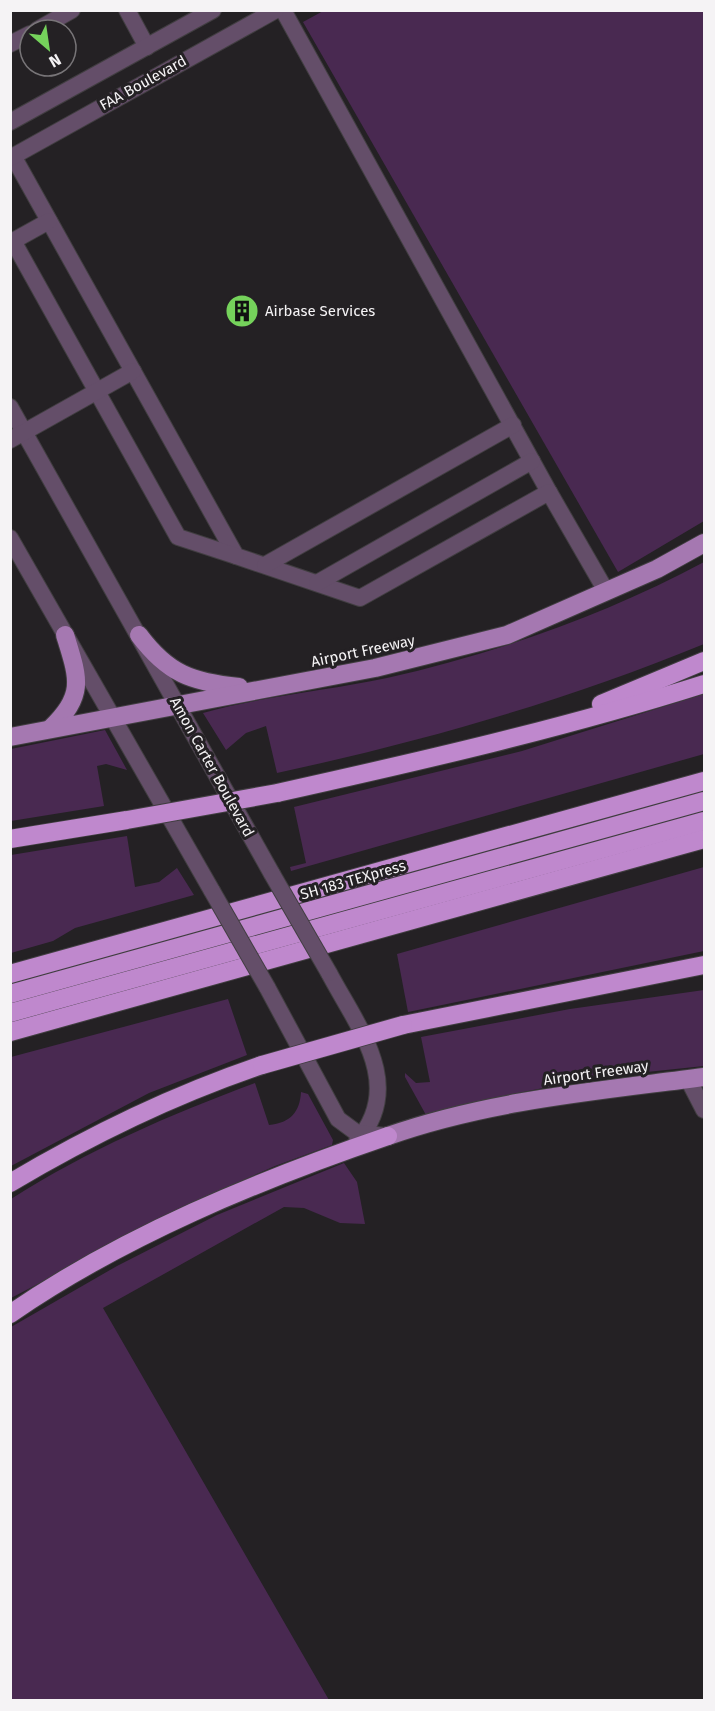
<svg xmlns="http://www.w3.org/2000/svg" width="715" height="1711" viewBox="0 0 715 1711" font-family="'Fira Sans',sans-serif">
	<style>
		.green { fill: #492951 }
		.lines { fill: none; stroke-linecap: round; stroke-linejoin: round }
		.minor-casing { stroke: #413e41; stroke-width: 18 }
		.major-casing { stroke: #413e41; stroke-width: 20 }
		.highway-casing { stroke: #413e41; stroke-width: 20 }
		.minor { stroke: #644e69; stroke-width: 16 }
		.major { stroke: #a578b1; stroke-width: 18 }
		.highway { stroke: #bf88cd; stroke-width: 18 }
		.minor-bridge-casing { stroke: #413e41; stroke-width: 18; stroke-linecap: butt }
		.highway-bridge-casing { stroke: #413e41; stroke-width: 20; stroke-linecap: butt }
		.minor-bridge { stroke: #644e69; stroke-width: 16 }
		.highway-bridge { stroke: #bf88cd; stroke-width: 18 }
		.labels { text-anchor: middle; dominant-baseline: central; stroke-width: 6; stroke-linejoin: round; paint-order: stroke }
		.street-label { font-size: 15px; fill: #f5f3f5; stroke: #242124 }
		.poi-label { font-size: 15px; fill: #f5f3f5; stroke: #242124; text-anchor: start }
	</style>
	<rect width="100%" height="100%" fill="#242124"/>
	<g class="green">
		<path d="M325 10 704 11V521L618 572 303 22Z"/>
		<path d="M704 562V644C565 701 425 741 277 773L266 726 246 733 226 750 203 713C263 696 326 691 387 678 497 653 605 615 704 562Z"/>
		<path d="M704 694V754L291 871 290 867 306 863 294 807 522 751Z"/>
		<path d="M105 730 127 770 106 764 97 766 104 806 11 821V749Z"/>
		<path d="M127 836 135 887 159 882 177 868 194 895 75 928 53 941 11 953V855Z"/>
		<path d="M704 867V951L408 1012 397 954Z"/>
		<path d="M704 990V1066L599 1077 488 1099 426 1115 405 1077V1073L416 1083 430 1082 421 1037 570 1009Z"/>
		<path d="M228 999 247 1055 149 1093 11 1166V1057Z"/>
		<path d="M255 1083 269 1125C291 1123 300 1111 301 1092L308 1094 333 1140 332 1145 275 1166 207 1196 11 1298V1199C88 1150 169 1115 255 1083Z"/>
		<path d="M344 1163 357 1182 365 1224 340 1223 304 1208 284 1207 103 1308 329 1700H11V1327L117 1266 217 1215Z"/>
	</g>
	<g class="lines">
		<defs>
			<g id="minor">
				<path d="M127 10 147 47"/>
				<path d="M283 10 549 492"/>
				<path d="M37 30 72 10"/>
				<path d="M10 44 30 34"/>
				<path d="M10 122 213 10"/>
				<path d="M13 156 236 556 360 598 549 492 606 591"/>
				<path d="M10 158 276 10"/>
				<path d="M49 221 13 241 178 537 236 556"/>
				<path d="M10 407 272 874"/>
				<path d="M10 440 133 371"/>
				<path d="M10 538 212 891"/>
				<path d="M265 565 513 425"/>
				<path d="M317 583 532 461"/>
				<path d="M329 973C357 1026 406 1085 357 1141"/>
				<path d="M267 987 338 1119 357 1133 386 1136"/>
				<path d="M688 1079 704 1110"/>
			</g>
			<g id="major">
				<path d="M139 635C168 674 192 682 239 687"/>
				<path d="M51 728C86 695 78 677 65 635"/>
				<path d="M10 737 375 668 507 635 657 569 704 543"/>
				<path d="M388 1136C490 1100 599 1091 704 1077"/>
			</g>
			<g id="highway">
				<path d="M601 704 704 661"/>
				<path d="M277 793C421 761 565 728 704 684"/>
				<path d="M10 839 127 820"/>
				<path d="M10 974 704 781"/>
				<path d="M10 994 704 801"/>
				<path d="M10 1013 704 821"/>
				<path d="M403 1025 704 965"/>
				<path d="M10 1032 704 839"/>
				<path d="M10 1183C91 1135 173 1095 262 1065"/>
				<path d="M10 1314C123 1236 259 1180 388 1136"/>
			</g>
		</defs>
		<use href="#minor" class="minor-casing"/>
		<use href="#major" class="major-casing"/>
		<use href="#highway" class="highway-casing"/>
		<use href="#minor" class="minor"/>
		<use href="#major" class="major"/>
		<use href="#highway" class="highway"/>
		<defs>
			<g id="minor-bridge">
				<path d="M272 874 329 973"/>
				<path d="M212 891 267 987"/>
			</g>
			<g id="highway-bridge">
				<path d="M127 820 277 793"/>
				<path d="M262 1065 403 1025"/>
			</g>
		</defs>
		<use href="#minor-bridge" class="minor-bridge-casing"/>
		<use href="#highway-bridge" class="highway-bridge-casing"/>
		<use href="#minor-bridge" class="minor-bridge"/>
		<use href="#highway-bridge" class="highway-bridge"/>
	</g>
	<defs>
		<symbol id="building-disc" viewBox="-11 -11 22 22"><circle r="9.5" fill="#75d25b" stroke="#242124"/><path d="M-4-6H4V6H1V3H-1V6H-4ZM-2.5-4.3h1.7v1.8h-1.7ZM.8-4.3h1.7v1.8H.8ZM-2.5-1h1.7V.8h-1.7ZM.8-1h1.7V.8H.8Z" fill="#111"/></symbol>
	</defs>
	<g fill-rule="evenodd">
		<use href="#building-disc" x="223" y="292" width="38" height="38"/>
	</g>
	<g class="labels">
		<g class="street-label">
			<text transform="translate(143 83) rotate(-29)">FAA Boulevard</text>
			<text transform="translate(363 651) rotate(-12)">Airport Freeway</text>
			<text transform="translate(212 767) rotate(61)">Amon Carter Boulevard</text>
			<text transform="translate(353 880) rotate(-16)">SH 183 TEXpress</text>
			<text transform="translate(596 1073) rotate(-8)">Airport Freeway</text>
		</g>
		<g class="poi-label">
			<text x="265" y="311">Airbase Services</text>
		</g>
	</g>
	<rect width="715" height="1711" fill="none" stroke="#f5f3f5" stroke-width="24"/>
	<g transform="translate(48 48) rotate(151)"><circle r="28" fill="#242124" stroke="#787578" stroke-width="1.5"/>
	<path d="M0-4.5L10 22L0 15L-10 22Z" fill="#75d25b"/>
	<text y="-9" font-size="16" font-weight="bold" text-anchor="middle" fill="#f5f3f5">N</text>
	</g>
</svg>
